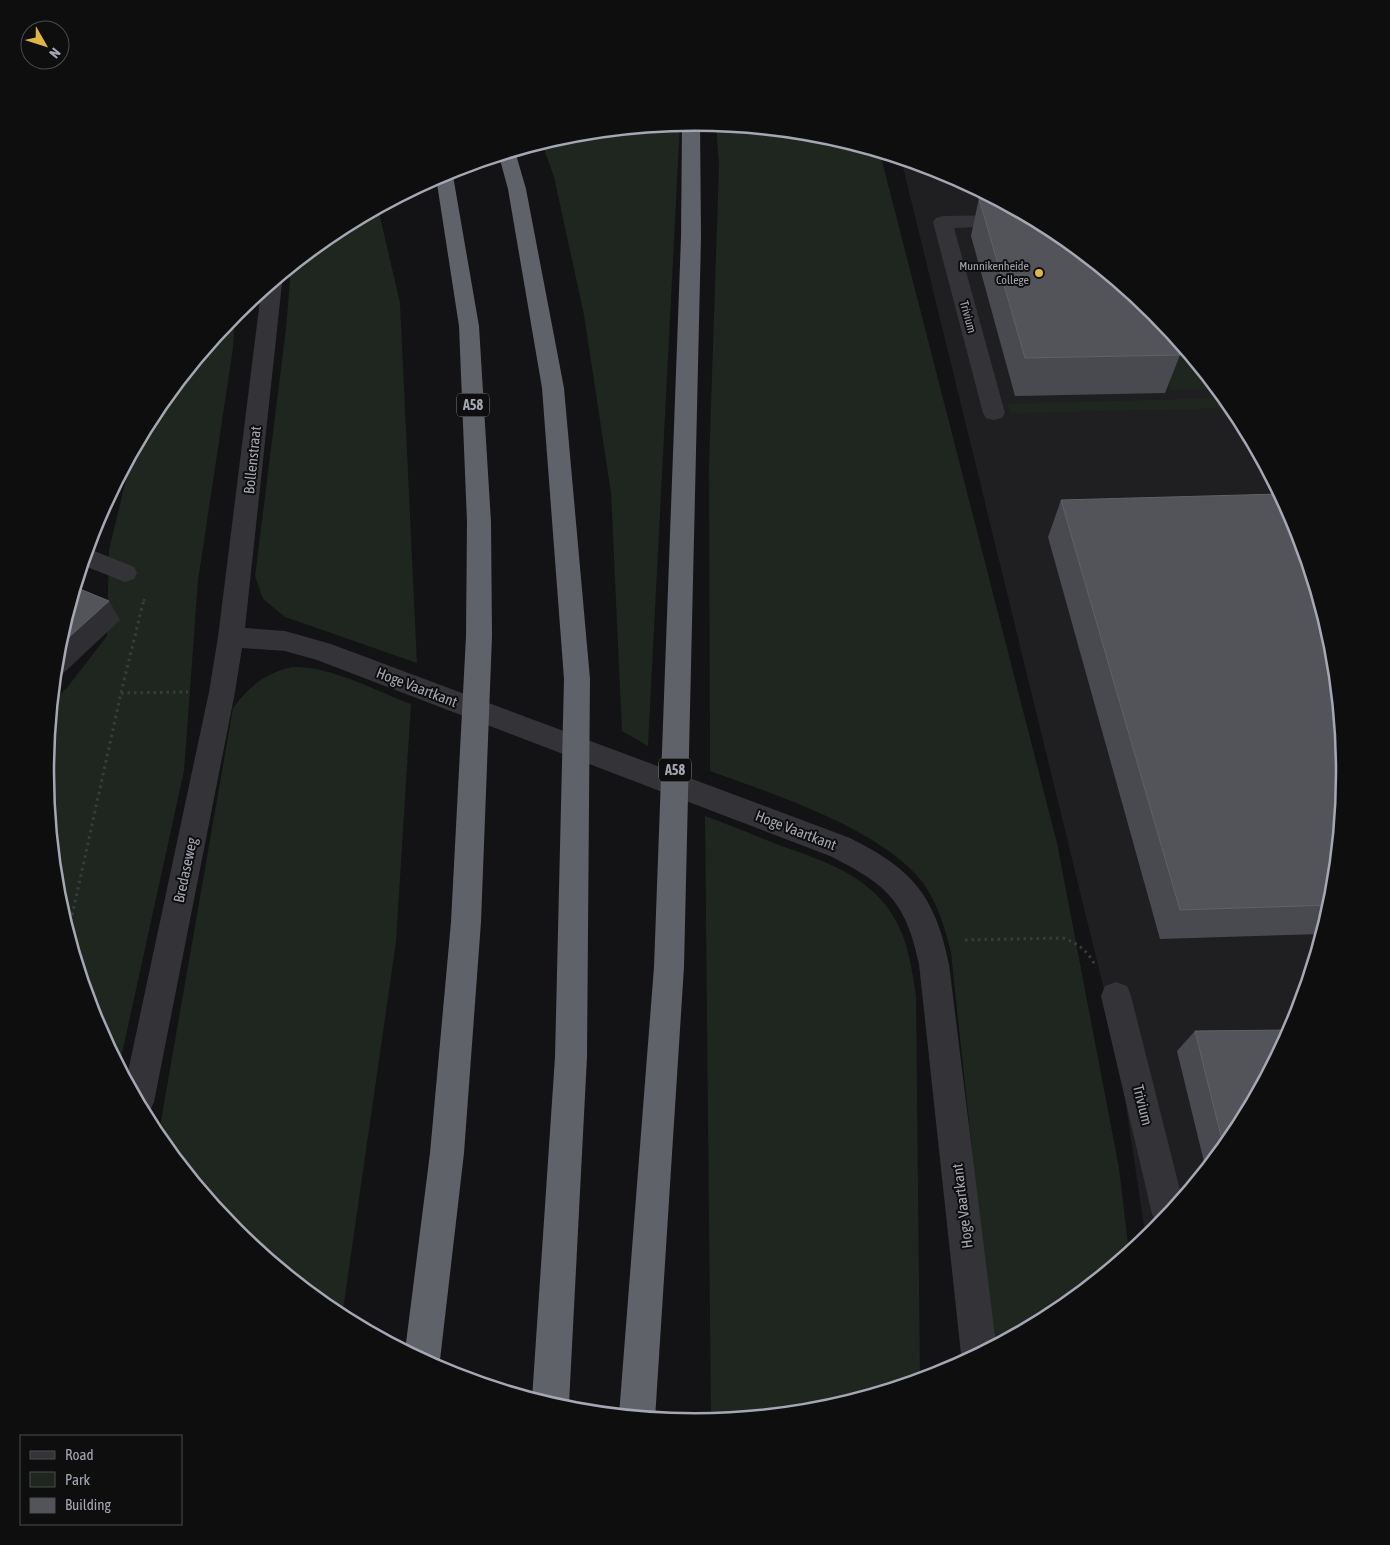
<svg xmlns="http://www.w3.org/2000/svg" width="1390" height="1545" viewBox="0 0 1390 1545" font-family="'Asap Condensed',sans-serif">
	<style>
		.built { fill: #1f1f21 }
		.green { fill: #1f2620 }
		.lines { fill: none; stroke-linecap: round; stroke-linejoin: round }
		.path-far1 { stroke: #3a3b3f; stroke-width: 2.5; stroke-dasharray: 2 3; stroke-linecap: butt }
		.path { stroke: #3a3b3f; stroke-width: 3; stroke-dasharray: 2.5 4; stroke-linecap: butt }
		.minor { fill: #343438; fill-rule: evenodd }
		.highway { fill: #606269; fill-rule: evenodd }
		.wall { fill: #494a4f }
		.shaded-wall { fill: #2f2f33 }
		.building { fill: #535459; stroke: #606167 }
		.poi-dot { fill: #dfb740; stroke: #0e0e0f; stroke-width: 2 }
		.labels { text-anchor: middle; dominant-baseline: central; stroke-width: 4; stroke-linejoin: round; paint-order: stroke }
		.far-poi-label { font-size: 12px; fill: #a5a8b3; stroke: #0e0e0f; text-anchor: end }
		.far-street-label { font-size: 12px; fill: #a5a8b3; stroke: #0e0e0f }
		.shield { fill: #0e0e0f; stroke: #787a82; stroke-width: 1 }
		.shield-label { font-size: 14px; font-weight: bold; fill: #a5a8b3 }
		.street-label { font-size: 15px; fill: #a5a8b3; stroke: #0e0e0f }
		.rim { fill: none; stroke: #a5a8b3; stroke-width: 2.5 }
	</style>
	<rect width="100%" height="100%" fill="#131214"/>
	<path class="built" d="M901 159 944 172 1056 232 1155 313 1236 412 1296 524 1332 900 1295 1021 1235 1134 1154 1232 1146 1239 1116 1039Z"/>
	<g class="green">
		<path d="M680 124 648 746 622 731 611 493 584 315 554 177 542 143 568 135Z"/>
		<path d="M716 125 822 135 880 153 1057 843 1119 1168 1129 1253 1056 1313 993 1347 951 953C945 928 938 904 923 883 882 829 773 794 710 771L709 467 719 165Z"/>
		<path d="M378 208 400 303 417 663 285 617 263 599 255 576 286 329 291 267 334 232Z"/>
		<path d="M1137 299 1155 313 1217 389 1172 390Z"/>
		<path d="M235 313 233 348 198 581 184 771 119 1067 94 1021 57 899 45 772 52 701 66 689 107 636 109 550 128 471 123 470 155 411Z"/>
		<path d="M1225 398 1232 408 1011 413 1008 404Z"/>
		<path d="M292 667C328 665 377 691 411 704L396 942 342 1317 334 1313 235 1232 158 1138 233 708C249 686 266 673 292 667Z"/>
		<path d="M705 816C730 825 754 835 779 845 832 864 881 879 903 936 910 955 913 976 916 996L920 1380 822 1410 711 1421Z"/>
	</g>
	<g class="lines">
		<path class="path-far1" d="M144 601 145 596"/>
		<g class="path">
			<path d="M121 693 188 692"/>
			<path d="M68 934 121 693 144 599"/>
			<path d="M965 940 1063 938C1079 944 1088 951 1096 967"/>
		</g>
		<g class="minor">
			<path d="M1013 215 1020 217 1023 221 1020 225 954 228 1005 413 1002 418 994 420 986 418 983 413 933 222 936 218 943 216Z"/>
			<path d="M278 278 282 283 245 628 285 631 331 644 850 838C912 869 935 895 949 964L996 1345 964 1362 961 1354 919 964C906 901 886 884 830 856L317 660 285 651 242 648 235 692 154 1102 149 1113 145 1115 126 1081 209 692 218 637 261 292Z"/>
			<path d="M87 548 134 567 137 573 134 579 125 582 82 565Z"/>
			<path d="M1116 982 1127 986 1131 996 1182 1198 1159 1227 1152 1214 1101 996 1105 986Z"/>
		</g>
		<g class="highway">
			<path d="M695 123H700L701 237 684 967 655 1419 619 1415 654 967 681 237 682 124Z"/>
			<path d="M515 151 526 189 564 388 590 679 587 1057 569 1404 566 1409 532 1399 555 1057 564 679 542 388 508 189 499 156Z"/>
			<path d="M452 170 479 326 491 522 492 636 481 922 464 1153 440 1360 437 1368 405 1351 430 1153 451 922 466 636 467 522 459 326 436 177Z"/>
		</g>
	</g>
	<g class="wall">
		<path d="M979 198 1180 355 1165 393 1015 396 971 236Z"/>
		<path d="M1061 500 1332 900 1322 934 1160 939 1048 537Z"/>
		<path d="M1195 1031 1235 1134 1206 1170 1177 1051Z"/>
	</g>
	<path class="shaded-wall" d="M109 601 120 620 54 682 57 648Z"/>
	<g class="building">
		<path d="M991 197 1056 232 1155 313 1171 333 1180 355 1025 358 979 198Z"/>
		<path d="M1279 494 1296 524 1333 646 1345 773 1332 900 1331 905 1180 910 1061 500Z"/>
		<path d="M75 587 109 601 57 648 58 645Z"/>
		<path d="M1291 1030 1235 1134 1224 1148 1195 1031Z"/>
	</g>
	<circle class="poi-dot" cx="1039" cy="273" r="5"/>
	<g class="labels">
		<g class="far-poi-label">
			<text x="1029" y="266">Munnikenheide<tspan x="1029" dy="14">College</tspan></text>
		</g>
		<g class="far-street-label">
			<text transform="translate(968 317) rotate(75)">Trivium</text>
		</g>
		<g class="shield">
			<rect x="457" y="393.5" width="32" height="23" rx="4"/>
			<rect x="659" y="758.5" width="32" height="23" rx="4"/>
		</g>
		<g class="shield-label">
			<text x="473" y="405">A58</text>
			<text x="675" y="770">A58</text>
		</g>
		<g class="street-label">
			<text transform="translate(252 460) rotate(-84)">Bollenstraat</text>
			<text transform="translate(417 687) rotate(21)">Hoge Vaartkant</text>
			<text transform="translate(796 830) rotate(21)">Hoge Vaartkant</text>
			<text transform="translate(185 870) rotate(-78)">Bredaseweg</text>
			<text transform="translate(1143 1105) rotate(76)">Trivium</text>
			<text transform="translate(962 1206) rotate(-97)">Hoge Vaartkant</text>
		</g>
	</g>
	<path d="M0 0H1390V1545H0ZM54 772a641 641 0 1 1 1282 0a641 641 0 1 1-1282 0Z" fill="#0e0e0f" fill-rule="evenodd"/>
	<path class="rim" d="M54 772a641 641 0 1 1 1282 0a641 641 0 1 1-1282 0Z"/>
	<rect x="20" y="1435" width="162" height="90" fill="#0e0e0f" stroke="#4a4c51"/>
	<rect x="30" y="1451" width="25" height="8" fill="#343438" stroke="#4a4c51"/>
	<text x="65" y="1460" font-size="15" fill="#a5a8b3">Road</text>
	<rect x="30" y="1472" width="25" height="15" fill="#1f2620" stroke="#4a4c51"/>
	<text x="65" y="1485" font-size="15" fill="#a5a8b3">Park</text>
	<rect x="30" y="1498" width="25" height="15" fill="#535459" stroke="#4a4c51"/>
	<text x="65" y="1510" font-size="15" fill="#a5a8b3">Building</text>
	<g transform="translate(45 45) rotate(129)"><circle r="24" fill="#0e0e0f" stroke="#4a4c51"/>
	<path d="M0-4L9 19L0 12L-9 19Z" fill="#dfb740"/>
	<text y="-8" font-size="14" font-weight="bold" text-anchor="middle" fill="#a5a8b3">N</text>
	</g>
</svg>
